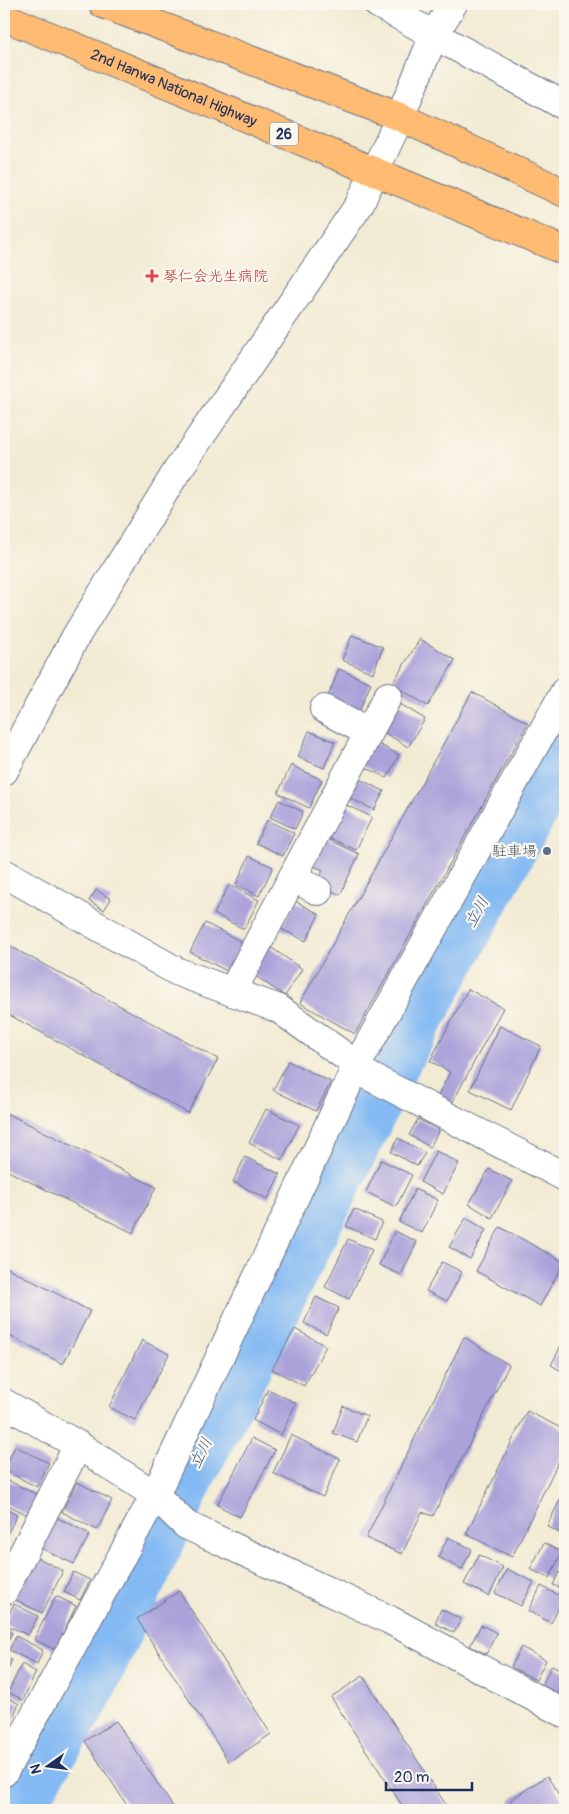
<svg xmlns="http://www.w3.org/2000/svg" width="569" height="1814" viewBox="0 0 569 1814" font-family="Pangolin,'Klee One',sans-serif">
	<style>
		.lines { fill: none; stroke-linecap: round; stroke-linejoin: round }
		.river { stroke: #84baf3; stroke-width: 52 }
		.building { fill: #aba2da }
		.minor-casing { stroke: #667187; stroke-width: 30 }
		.highway-casing { stroke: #667187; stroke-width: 30 }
		.minor { stroke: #fff; stroke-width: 28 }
		.highway { stroke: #febb71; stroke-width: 28 }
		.health-dot { fill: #e0444e; stroke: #fbf7ec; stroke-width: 2 }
		.service-dot { fill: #5c6f8a; stroke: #fbf7ec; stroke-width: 2 }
		.labels { text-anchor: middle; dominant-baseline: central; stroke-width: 4.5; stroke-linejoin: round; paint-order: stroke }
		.shield { fill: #fbf7ec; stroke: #5e6b89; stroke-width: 1 }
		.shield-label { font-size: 14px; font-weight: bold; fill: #1b2f5e }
		.street-label { font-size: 15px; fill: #1b2f5e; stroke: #fbf7ec }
		.health-label { font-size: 15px; fill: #be3a42; stroke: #fbf7ec; text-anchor: start }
		.service-label { font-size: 15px; fill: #4e5e75; stroke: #fbf7ec; text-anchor: end }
		.water-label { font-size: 16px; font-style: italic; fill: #3a598b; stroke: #fbf7ec }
	</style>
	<rect width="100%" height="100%" fill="#fbf7ec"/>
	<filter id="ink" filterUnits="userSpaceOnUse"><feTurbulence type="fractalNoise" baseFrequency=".02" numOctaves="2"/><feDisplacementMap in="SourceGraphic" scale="10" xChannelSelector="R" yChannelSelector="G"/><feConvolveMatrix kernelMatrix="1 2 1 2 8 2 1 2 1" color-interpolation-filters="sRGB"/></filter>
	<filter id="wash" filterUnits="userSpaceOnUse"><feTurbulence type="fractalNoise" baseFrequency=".0096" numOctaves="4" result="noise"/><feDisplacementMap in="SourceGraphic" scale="20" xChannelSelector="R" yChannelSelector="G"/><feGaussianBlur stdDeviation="1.12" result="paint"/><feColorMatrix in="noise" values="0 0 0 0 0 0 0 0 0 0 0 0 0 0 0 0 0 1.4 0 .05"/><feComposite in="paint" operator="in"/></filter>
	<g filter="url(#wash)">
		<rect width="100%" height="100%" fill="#f2ebd4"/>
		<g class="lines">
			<g class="river">
				<path d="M388 1074 565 750"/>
				<path d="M16 1810 85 1697 194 1466 227 1404 380 1093"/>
			</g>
		</g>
		<g id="blocks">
			<g class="building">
				<path d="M352 635 383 647 373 673 342 660Z"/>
				<path d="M420 639 455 660 428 706 392 684Z"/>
				<path d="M339 669 371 683 356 719 324 706Z"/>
				<path d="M472 692 528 723 355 1034 300 1003Z"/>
				<path d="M397 702 425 719 408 747 380 730Z"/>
				<path d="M309 731 335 742 324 768 298 757Z"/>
				<path d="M373 741 399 755 387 778 361 765Z"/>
				<path d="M291 765 322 780 309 808 278 793Z"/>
				<path d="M355 777 384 791 374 810 346 796Z"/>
				<path d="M279 800 303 812 295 829 270 817Z"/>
				<path d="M342 803 372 817 356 850 327 837Z"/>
				<path d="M267 820 294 833 283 856 256 843Z"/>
				<path d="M327 839 359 854 340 895 324 887 320 878 323 870 314 866Z"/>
				<path d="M249 856 273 867 259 896 236 885Z"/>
				<path d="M229 885 259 900 244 929 214 914Z"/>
				<path d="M96 890 111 899 104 910 89 901Z"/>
				<path d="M295 901 319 914 306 941 281 929Z"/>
				<path d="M205 923 242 942 227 971 190 952Z"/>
				<path d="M4 943 218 1059 188 1113 4 1012Z"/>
				<path d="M269 946 302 969 285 996 251 973Z"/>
				<path d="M468 989 503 1008 450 1107 436 1099 450 1072 430 1061Z"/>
				<path d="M500 1026 541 1046 511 1110 470 1090Z"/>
				<path d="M288 1061 331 1082 316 1111 273 1090Z"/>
				<path d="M266 1109 299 1125 282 1160 249 1143Z"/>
				<path d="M4 1112 156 1187 133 1233 4 1169Z"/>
				<path d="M418 1119 439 1130 430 1147 409 1135Z"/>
				<path d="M398 1138 425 1153 417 1166 391 1152Z"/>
				<path d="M436 1151 459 1163 443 1194 420 1182Z"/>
				<path d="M245 1157 280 1174 268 1199 233 1182Z"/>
				<path d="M381 1160 412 1175 396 1207 366 1192Z"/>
				<path d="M489 1169 512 1181 492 1218 469 1204Z"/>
				<path d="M415 1189 438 1200 422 1233 399 1222Z"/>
				<path d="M354 1209 382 1222 375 1239 346 1226Z"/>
				<path d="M466 1218 486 1230 470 1259 449 1247Z"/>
				<path d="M500 1227 564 1262 540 1306 476 1271Z"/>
				<path d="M395 1231 417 1242 401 1275 379 1265Z"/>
				<path d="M348 1239 372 1250 349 1299 325 1287Z"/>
				<path d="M442 1262 462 1272 447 1301 426 1291Z"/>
				<path d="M4 1266 90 1311 63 1364 4 1333Z"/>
				<path d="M316 1297 339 1308 326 1334 304 1323Z"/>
				<path d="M295 1329 326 1346 304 1386 272 1369Z"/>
				<path d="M464 1337 509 1365 433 1516 422 1512 402 1554 366 1538Z"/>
				<path d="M565 1338V1373L551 1365Z"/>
				<path d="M142 1340 169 1354 135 1420 109 1407Z"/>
				<path d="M268 1389 296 1403 281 1435 253 1420Z"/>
				<path d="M343 1406 367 1416 357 1442 333 1433Z"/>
				<path d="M527 1411 565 1430V1448L512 1557 466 1534Z"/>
				<path d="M291 1435 340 1459 323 1497 273 1473Z"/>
				<path d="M252 1438 275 1450 240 1517 217 1505Z"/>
				<path d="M15 1446 49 1463 37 1487 4 1470Z"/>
				<path d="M5 1479 38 1495 28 1515 4 1503Z"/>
				<path d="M77 1482 112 1500 97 1530 62 1512Z"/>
				<path d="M565 1490V1536L547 1526Z"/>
				<path d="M4 1508 17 1515 4 1541Z"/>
				<path d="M54 1516 90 1534 74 1564 38 1547Z"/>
				<path d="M448 1537 472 1549 462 1569 438 1557Z"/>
				<path d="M544 1543 562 1552 549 1578 530 1569Z"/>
				<path d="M33 1555 63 1571 42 1613 12 1598Z"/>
				<path d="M479 1555 503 1567 489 1596 464 1584Z"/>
				<path d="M507 1569 534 1582 521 1606 495 1593Z"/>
				<path d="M73 1572 90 1580 80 1600 64 1592Z"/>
				<path d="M559 1572 565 1575V1590L553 1585Z"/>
				<path d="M541 1586 564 1598 551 1623 528 1611Z"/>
				<path d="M179 1591 271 1734 229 1762 137 1619Z"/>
				<path d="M56 1596 76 1606 55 1650 34 1639Z"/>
				<path d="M14 1604 38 1616 28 1635 4 1624Z"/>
				<path d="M441 1609 461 1619 454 1633 435 1623Z"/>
				<path d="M481 1625 497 1633 486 1654 470 1646Z"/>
				<path d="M4 1629 12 1633 4 1648Z"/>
				<path d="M16 1636 43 1650 37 1664 9 1650Z"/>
				<path d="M521 1647 546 1660 536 1680 511 1667Z"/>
				<path d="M4 1656 12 1660 4 1678Z"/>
				<path d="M22 1664 36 1672 23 1700 8 1692Z"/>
				<path d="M552 1665 565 1672V1690L562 1696 542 1685Z"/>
				<path d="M363 1676 446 1805 438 1810H405L331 1697Z"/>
				<path d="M7 1697 19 1704 4 1735V1704Z"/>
				<path d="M116 1721 175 1810H130L85 1741Z"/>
				<path d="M547 1776 565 1804V1810H516L510 1800Z"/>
			</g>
		</g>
	</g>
	<g filter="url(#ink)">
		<use href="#blocks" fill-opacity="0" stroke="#667187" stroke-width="1"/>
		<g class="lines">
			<defs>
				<g id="minor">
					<path d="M453 4 434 35 565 106"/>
					<path d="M324 709 369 733"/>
					<path d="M4 771 76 636 177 471 359 205 400 117 434 35 378 4"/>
					<path d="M4 873 178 972 279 1009 357 1065 365 1074 565 1177"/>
					<path d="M293 877 318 891"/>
					<path d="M232 992 388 696"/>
					<path d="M4 1403 78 1445 155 1495 186 1525 390 1620 565 1714"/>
					<path d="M4 1591 78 1445"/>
					<path d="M4 1772 155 1495 357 1065 565 691"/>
				</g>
				<g id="highway">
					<path d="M103 4 400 117 565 193"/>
					<path id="s1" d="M4 17 565 251"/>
				</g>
			</defs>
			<use href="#minor" class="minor-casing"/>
			<use href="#highway" class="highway-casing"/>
			<use href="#minor" class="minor"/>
			<use href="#highway" class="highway"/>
		</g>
	</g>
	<path class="health-dot" d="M149.5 268.5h5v5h5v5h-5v5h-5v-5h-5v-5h5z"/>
	<circle class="service-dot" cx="547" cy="851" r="5"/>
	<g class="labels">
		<rect class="shield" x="270" y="122.5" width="28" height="23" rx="4"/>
		<g class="shield-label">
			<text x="284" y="134">26</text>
		</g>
		<g class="street-label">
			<text stroke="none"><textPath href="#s1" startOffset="184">2nd Hanwa National Highway</textPath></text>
		</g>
		<g class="health-label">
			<text x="163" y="276">琴仁会光生病院</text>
		</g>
		<g class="service-label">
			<text x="537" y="851">駐車場</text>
		</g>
		<g class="water-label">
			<text transform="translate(477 912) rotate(-61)">立川</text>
			<text transform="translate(201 1453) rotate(-64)">立川</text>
		</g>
	</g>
	<rect width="569" height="1814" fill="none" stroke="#fbf7ec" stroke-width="20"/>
	<g transform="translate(48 1766) rotate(256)" stroke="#fbf7ec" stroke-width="4" paint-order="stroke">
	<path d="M0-4L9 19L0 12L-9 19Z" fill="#1b2f5e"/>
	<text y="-8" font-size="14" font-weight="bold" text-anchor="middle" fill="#1b2f5e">N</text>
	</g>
	<path d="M386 1782v8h86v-8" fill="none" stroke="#1b2f5e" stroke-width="2.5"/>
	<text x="394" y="1782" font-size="15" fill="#1b2f5e" stroke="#fbf7ec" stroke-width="4" paint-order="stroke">20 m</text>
</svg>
